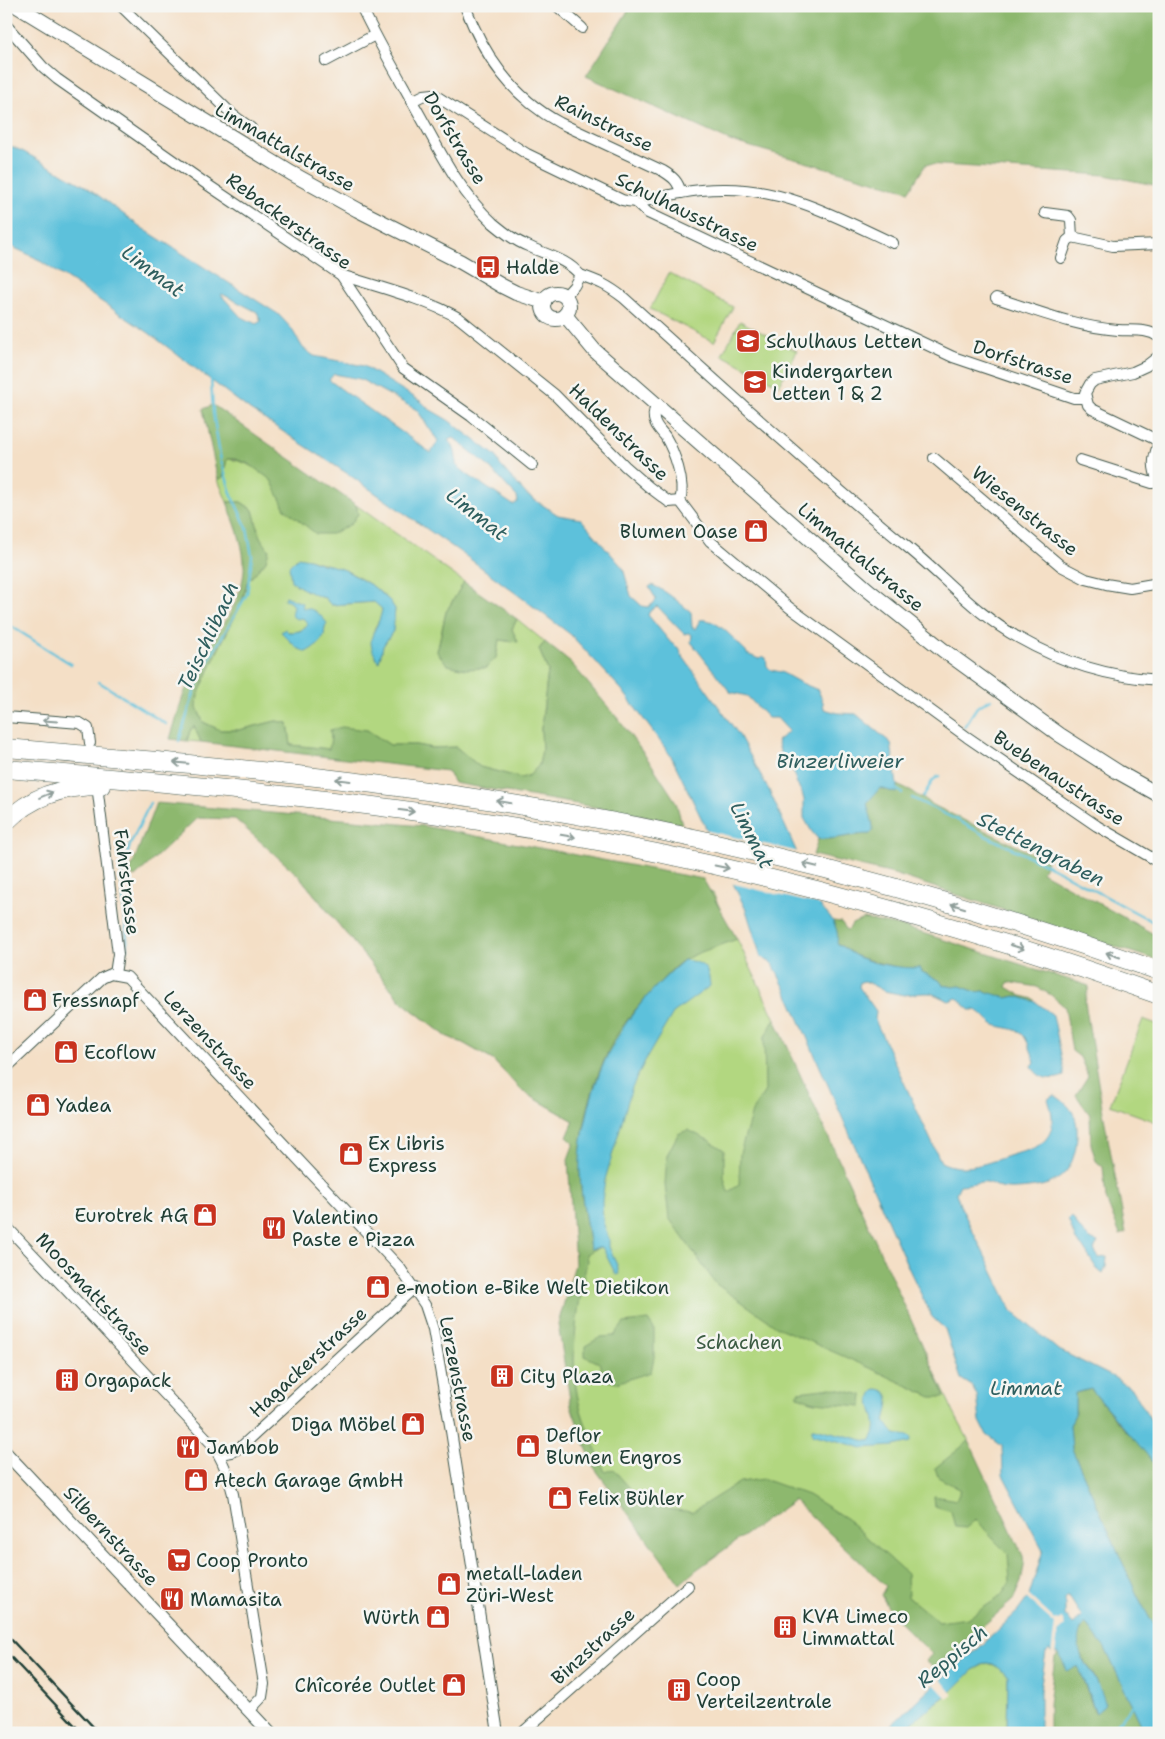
<svg xmlns="http://www.w3.org/2000/svg" width="1165" height="1739" viewBox="0 0 1165 1739" font-family="'Shantell Sans',sans-serif">
	<style>
		.green { fill: #b2d780; stroke: #688a5a; fill-rule: evenodd }
		.forest { fill: #8db86e; stroke: #567a51 }
		.water { fill: #5dc1db; stroke: #3e7f88; fill-rule: evenodd }
		.pier { fill: #f4dfc6 }
		.lines { fill: none; stroke-linecap: round; stroke-linejoin: round }
		.stream { stroke: #5dc1db; stroke-width: 2.5 }
		.minor-casing { stroke: #3f554a; stroke-width: 12 }
		.tertiary-casing { stroke: #3f554a; stroke-width: 14 }
		.secondary-casing { stroke: #3f554a; stroke-width: 16 }
		.motorway-casing { stroke: #3f554a; stroke-width: 19 }
		.minor { stroke: #fff; stroke-width: 10 }
		.tertiary { stroke: #fff; stroke-width: 12 }
		.secondary { stroke: #fff; stroke-width: 14 }
		.motorway { stroke: #fff; stroke-width: 18 }
		.rail { stroke: #1f3d34; stroke-width: 2.5 }
		.oneway { stroke: #8f9e9a }
		.labels { text-anchor: middle; dominant-baseline: central; stroke-width: 5; stroke-linejoin: round; paint-order: stroke }
		.street-label { font-size: 19px; fill: #1f3d34; stroke: #f6f6f2 }
		.poi-label { font-size: 19px; fill: #1f3d34; stroke: #f6f6f2; text-anchor: start }
		.park-label { font-size: 19px; fill: #3c5c43; stroke: #f6f6f2 }
		.water-label { font-size: 20px; font-style: italic; fill: #2e5e5e; stroke: #f6f6f2 }
	</style>
	<rect width="100%" height="100%" fill="#f6f6f2"/>
	<filter id="ink" filterUnits="userSpaceOnUse"><feTurbulence type="fractalNoise" baseFrequency=".02" numOctaves="2"/><feDisplacementMap in="SourceGraphic" scale="10" xChannelSelector="R" yChannelSelector="G"/><feConvolveMatrix kernelMatrix="1 2 1 2 8 2 1 2 1" color-interpolation-filters="sRGB"/></filter>
	<filter id="wash" filterUnits="userSpaceOnUse"><feTurbulence type="fractalNoise" baseFrequency=".0096" numOctaves="4" result="noise"/><feDisplacementMap in="SourceGraphic" scale="20" xChannelSelector="R" yChannelSelector="G"/><feGaussianBlur stdDeviation="1.12" result="paint"/><feColorMatrix in="noise" values="0 0 0 0 0 0 0 0 0 0 0 0 0 0 0 0 0 1.4 0 .05"/><feComposite in="paint" operator="in"/></filter>
	<g filter="url(#wash)">
		<rect width="100%" height="100%" fill="#f4dfc6"/>
		<g class="green">
			<path d="M669 273 733 307 714 342 650 309Z"/>
			<path d="M740 321 797 351 779 385 722 355Z"/>
			<path d="M227 459C239 459 264 470 272 480 278 488 281 500 285 509L358 514 356 505 464 582 446 612 437 651 448 665 496 658 499 640 513 642 512 629 517 619 545 642 539 649 548 671 541 729 542 750 539 765 530 775 521 778 480 767 456 747 432 748 416 745H390L367 730 331 737 330 749 291 745 288 723 276 721 239 730H220L203 722 197 707 198 695 219 648 241 605 247 582 266 561 253 510 241 502H227L218 480 223 477ZM309 559 345 570 358 577 374 587 390 601 395 609 393 631 383 646 379 661 374 629 381 617 382 609 375 602 331 605 325 598C316 596 309 590 300 587ZM288 600 303 608 325 626 324 635 315 647 289 639 282 632 285 629 288 632C297 632 302 632 308 623Z"/>
			<path d="M194 726 201 742 187 741 190 731Z"/>
			<path d="M299 876 638 878 713 893 734 939H737L775 1019 772 1023 954 1413 969 1441 968 1442 1023 1560 1016 1594 961 1643 940 1622H937L908 1597 803 1494 683 1574 598 1468 572 1381 581 1125 522 1091 493 1060 463 1043 446 1036 402 1002Z"/>
			<path d="M1143 1019 1159 1025V1123L1110 1105Z"/>
			<path d="M987 1663 997 1666 1008 1676 1007 1733H901L928 1709 952 1691 973 1670Z"/>
		</g>
		<g class="forest">
			<path d="M631 6H1159V186L1105 175 926 164 909 191 730 141 586 76Z"/>
			<path d="M213 405 356 505 358 514 351 524 332 534H316L285 509 271 480 249 464 235 459H227L223 477 218 480 203 409Z"/>
			<path d="M227 502H241L253 510 260 537 269 550 266 561 247 582 241 605 219 648 198 695 197 707 203 722 220 730H239L276 721 288 723 291 745 329 749 331 738 330 730 342 727 367 730 390 745H416L432 748 456 747 480 767 521 778 530 775 539 765 542 750 541 729 548 671 539 649 545 642 572 664 619 720 652 765 676 802 682 824 641 815 454 783 447 771 201 742 194 726 190 731 187 741 170 739C176 720 181 699 189 681 207 643 247 604 244 561 242 540 234 521 227 502Z"/>
			<path d="M464 582 517 619 512 629 518 642 499 640 496 658 486 668 465 669 448 665 437 652 446 612Z"/>
			<path d="M897 785 910 791 935 806 1047 861 1042 872 1159 937V961L894 874 813 855 818 839C835 840 853 834 870 834L873 824 870 817 867 803 879 788 896 793Z"/>
			<path d="M156 803 423 826 703 879 737 939C720 946 700 951 684 960 673 967 663 979 654 989 640 1003 627 1019 616 1036 594 1075 580 1125 580 1170 580 1197 587 1223 590 1249L602 1246 586 1254 587 1261C578 1307 568 1357 579 1403 584 1424 597 1451 605 1472L613 1469 636 1495 667 1509 692 1512 740 1482 763 1479 808 1495 847 1519 907 1574 908 1597 939 1622 968 1618 1001 1596 1010 1582 1008 1554 994 1540 976 1519 966 1528 955 1527 951 1511 935 1506 934 1496 956 1500 961 1490 938 1477 935 1468 969 1441 1023 1556 1024 1566 1021 1582 1013 1600 934 1668 926 1661 932 1654 893 1616 881 1595 886 1586 794 1500 696 1570 680 1584 593 1466 571 1406 558 1324 575 1264 568 1159 574 1143 567 1137 574 1121 522 1091 493 1060 463 1043 446 1036 402 1002 299 876 235 819 197 818 135 877 129 874Z"/>
			<path d="M863 919 900 926 1089 986 1085 1002 1102 1107 1126 1233 1120 1235 1106 1199 1103 1167 1096 1161 1091 1144 1090 1115 1076 1095 1088 1076 1080 1057 1072 1051 1065 1007 1051 995 1037 987 1008 982 1007 987 1022 996 1034 999V1002L1016 996 1007 998 994 995 985 991 976 992 960 986 954 987 943 985 939 980 922 972 920 968H900L872 961 858 957 838 944 836 942 837 933 833 921 841 922 847 930 849 929 852 924Z"/>
			<path d="M775 1019 925 1351 945 1397H931L870 1368 779 1328 716 1284 669 1218 665 1185 667 1155 678 1134 688 1130 710 1141 724 1150V1177L728 1192 739 1185 740 1153 753 1109 765 1091 764 1038Z"/>
			<path d="M648 1320 654 1329V1357L651 1372 616 1383 602 1379 601 1364 585 1356V1346L601 1337 614 1336 624 1323Z"/>
			<path d="M832 1388 863 1395 862 1406 814 1402 798 1396V1392Z"/>
			<path d="M1091 1389 1122 1427 1143 1448 1159 1470V1631L1154 1623 1150 1619 1137 1595 1072 1449 1070 1425 1075 1414V1393Z"/>
			<path d="M1085 1623C1093 1630 1097 1640 1105 1648L1145 1733H1049V1704L1055 1657 1059 1653 1078 1666 1095 1713 1104 1706C1102 1694 1098 1683 1092 1672 1087 1663 1079 1655 1077 1645 1076 1639 1082 1627 1085 1623Z"/>
		</g>
		<g class="water">
			<path d="M6 144 24 152 87 187 142 228 278 314 291 328 303 348 314 356 364 366 422 402 429 409 448 420 496 456 500 465 527 495 558 515 581 519 623 568 631 596 642 606 648 607 654 603 656 599 649 587 652 585C667 591 678 602 691 612L692 627 695 629 700 620C717 617 735 641 746 651L747 654 759 659 762 656 766 658 767 666 771 670 781 672 799 682 818 690 823 702 824 709 838 713 856 714 891 743 897 785 896 793 880 788 867 803C869 812 873 821 873 830L870 834C853 834 835 840 818 839L812 832 804 818V800L802 793 797 784 792 769 786 765 781 766 779 760 781 754 777 741 789 731 777 718H768L747 696 730 692 691 642 692 635 688 633 684 634 657 606 650 611 648 615 671 643 680 649 681 654 739 735 770 792 822 909C831 916 840 930 837 942L838 944C844 948 851 953 858 957 877 965 900 968 920 968L922 972 939 980 943 985 953 987 960 986 976 992 984 991 1007 998 1016 996 1036 1002 1053 1015 1064 1069V1076C1052 1081 1037 1079 1032 1066L1035 1062C1032 1053 1029 1044 1024 1036 1016 1027 1005 1029 995 1025 985 1021 982 1008 970 1010L957 998 949 1001 931 993H923L904 995 884 991 865 981 860 982 859 987 876 1011 875 1020 941 1162C964 1174 989 1162 1011 1155 1024 1151 1036 1150 1046 1139 1056 1127 1052 1112 1048 1099L1054 1095C1071 1105 1078 1116 1077 1136 1075 1170 1061 1185 1028 1188 1019 1189 1009 1190 1001 1188 996 1187 991 1183 987 1182 981 1181 967 1185 960 1185L956 1193 960 1205 1012 1311 1057 1349 1115 1378 1133 1390 1159 1434V1470C1138 1442 1113 1416 1091 1389L1075 1393V1414L1070 1425 1072 1449 1137 1595 1150 1619 1154 1623 1159 1631V1733H1145L1105 1648C1097 1640 1093 1630 1085 1623 1076 1634 1077 1647 1083 1660 1085 1664 1090 1668 1092 1673 1097 1682 1102 1692 1105 1702L1104 1706 1096 1713 1078 1666 1067 1671 1059 1653H1052L1049 1649 1046 1652 1040 1691V1733H1007L1008 1676 993 1664 987 1663 982 1665 973 1670 952 1691 928 1709 901 1733H883L934 1685 978 1649 1018 1611 1029 1596 1043 1550 1003 1475 1002 1446 987 1435 980 1421 977 1395 972 1386 961 1379 945 1329 932 1317 908 1267 791 1001 773 964 761 957 746 910 671 756 622 690 570 634 470 559 348 474 250 410 149 333 34 257 6 244ZM222 294 257 312 261 321 256 324 240 316 221 295ZM334 374 360 379 417 410 438 441 431 453C397 428 362 405 329 380ZM454 438 488 466 517 497 518 502 513 505 468 475 456 465C456 454 456 448 448 440ZM1068 1595 1082 1617 1078 1619 1076 1623 1073 1625 1065 1615V1599Z"/>
			<path d="M298 557 309 559 322 564 330 565 345 570 374 587 390 601 395 609 393 631 383 646 379 662C361 636 379 632 382 609L374 602 331 605 325 598C315 596 299 587 291 581L289 566Z"/>
			<path d="M285 596 302 603 303 608C315 608 320 615 327 623 324 627 325 630 324 635 321 643 313 648 306 652L297 648 281 632 285 629 288 632C297 632 303 632 308 624L303 618 296 619 291 615 293 606 288 600H284Z"/>
			<path d="M684 960C702 962 709 966 710 986L673 1013 646 1059 632 1087 605 1180 602 1201 603 1222 609 1239V1247L617 1265 619 1274 616 1275 602 1247 590 1249C587 1224 581 1199 580 1173 579 1155 582 1138 586 1120 600 1052 632 1005 684 960Z"/>
			<path d="M1072 1217C1079 1227 1085 1239 1098 1242L1094 1250 1099 1258 1107 1257 1106 1267 1103 1274 1097 1269 1082 1246 1076 1241 1068 1219Z"/>
			<path d="M876 1389C895 1389 888 1408 885 1421 888 1425 891 1432 896 1434 902 1436 906 1434 912 1438L911 1442 894 1446 863 1448 812 1434V1428H815L863 1440 870 1441C872 1437 875 1433 875 1430 878 1414 862 1401 876 1389Z"/>
		</g>
		<g class="pier">
			<path d="M704 830 799 852 824 906 730 883Z"/>
			<path d="M1027 1594 1055 1620 1058 1621 1062 1619 1065 1626 1058 1632 1055 1655H1051L1055 1624 1025 1597 1027 1596Z"/>
			<path d="M939 1677 953 1694 947 1698 933 1683Z"/>
		</g>
		<g class="lines">
			<g class="stream">
				<path d="M6 623 71 664"/>
				<path d="M99 682 166 724"/>
				<path d="M964 727 977 707 991 699"/>
				<path d="M179 741 194 693 202 672 247 594 252 556 247 528 232 496 221 461 213 413 211 378"/>
				<path d="M896 789 902 793"/>
				<path d="M923 797 933 780 939 776"/>
				<path d="M912 798 957 820 984 835 1051 867 1159 925"/>
				<path d="M128 949 121 877 130 845 150 803"/>
				<path d="M1113 1733 1116 1725 1134 1704"/>
			</g>
		</g>
	</g>
	<g filter="url(#ink)">
		<g class="lines">
			<defs>
				<g id="minor">
					<path d="M121 6 233 115 251 128"/>
					<path d="M361 6C378 42 398 76 417 110 439 149 459 192 493 223 504 232 515 241 528 246 546 255 567 259 580 275"/>
					<path d="M465 6C484 56 512 97 560 123L663 171C673 177 678 181 681 193"/>
					<path d="M557 6 582 28"/>
					<path d="M6 25 43 67 57 79 205 183 341 275 403 368 471 416 532 465"/>
					<path d="M326 61 375 35"/>
					<path d="M412 101 424 95 433 94 527 154 622 200C643 206 660 196 681 193 695 190 709 189 723 189 785 188 839 218 893 243"/>
					<path d="M637 203 648 213 953 357 1074 398H1086"/>
					<path d="M1045 213 1068 216 1071 220 1072 237"/>
					<path d="M1061 258 1067 241 1072 237 1113 246 1159 244"/>
					<path d="M341 275C381 288 423 298 459 318L555 395 625 466 649 487 669 502 680 501 710 541 790 608 967 737 1097 826 1159 862"/>
					<path d="M580 275C600 282 607 285 624 298 718 383 812 469 911 550 947 580 977 615 1019 638 1061 662 1110 677 1159 680"/>
					<path d="M565 296 574 286 580 275"/>
					<path d="M996 298C1035 310 1076 327 1118 330 1132 331 1147 328 1159 337"/>
					<path d="M1159 356 1146 366 1133 372 1095 380 1090 384 1085 393 1088 405 1092 409 1159 441"/>
					<path d="M658 405C654 409 653 413 654 419 655 426 661 431 665 436 674 451 686 483 680 501"/>
					<path d="M1159 442C1152 461 1152 466 1159 485"/>
					<path d="M934 458 1061 566 1086 579 1106 584 1130 588 1159 583"/>
					<path d="M1080 460 1152 483 1157 482"/>
					<path d="M6 717 80 723 88 728 90 743"/>
					<path d="M98 793 118 954 115 974"/>
					<path d="M6 1068 102 978 111 974 127 977 400 1268 425 1305 433 1329 451 1431 498 1733"/>
					<path d="M6 1226 211 1443C223 1459 228 1475 233 1494L264 1684 262 1697 249 1711"/>
					<path d="M219 1454 232 1452 242 1446 415 1287"/>
					<path d="M522 1733 688 1586"/>
				</g>
				<path id="tertiary" d="M6 1453 270 1733"/>
				<g id="secondary">
					<path d="M17 6 291 173 358 210 461 262 502 286 516 293 544 302"/>
					<circle cx="556" cy="306" r="13"/>
					<path d="M565 315 594 350 868 590 943 650 1060 735 1118 772 1159 795"/>
				</g>
				<g id="motorway">
					<path d="M6 748C173 762 341 776 506 803 729 838 947 896 1159 971"/>
					<path d="M6 769C187 784 368 801 547 832 756 868 960 924 1159 995"/>
					<path d="M6 822C31 796 65 786 101 786"/>
				</g>
			</defs>
			<use href="#minor" class="minor-casing"/>
			<use href="#tertiary" class="tertiary-casing"/>
			<use href="#secondary" class="secondary-casing"/>
			<use href="#motorway" class="motorway-casing"/>
			<use href="#minor" class="minor"/>
			<use href="#tertiary" class="tertiary"/>
			<use href="#secondary" class="secondary"/>
			<use href="#motorway" class="motorway"/>
			<g class="rail">
				<path d="M6 1634 99 1733"/>
				<path d="M6 1652 82 1733"/>
			</g>
		</g>
		<defs><path id="oneway-shaft" d="M-6 0H5M1.5-3L5.5 0L1.5 3" fill="none" stroke-width="1.6" stroke-linecap="round" stroke-linejoin="round" transform="scale(1.25)"/></defs>
		<g class="oneway">
			<use href="#oneway-shaft" transform="translate(50 721) rotate(-176)"/>
			<use href="#oneway-shaft" transform="translate(181 763) rotate(-175)"/>
			<use href="#oneway-shaft" transform="translate(343 780) rotate(-173)"/>
			<use href="#oneway-shaft" transform="translate(46 795) rotate(-23)"/>
			<use href="#oneway-shaft" transform="translate(504 802) rotate(-171)"/>
			<use href="#oneway-shaft" transform="translate(407 811) rotate(7)"/>
			<use href="#oneway-shaft" transform="translate(568 836) rotate(10)"/>
			<use href="#oneway-shaft" transform="translate(810 865) rotate(-166)"/>
			<use href="#oneway-shaft" transform="translate(722 867) rotate(12)"/>
			<use href="#oneway-shaft" transform="translate(958 906) rotate(-163)"/>
			<use href="#oneway-shaft" transform="translate(1017 947) rotate(17)"/>
			<use href="#oneway-shaft" transform="translate(1113 955) rotate(-161)"/>
		</g>
	</g>
	<defs>
		<symbol id="bus-square" viewBox="-11 -11 22 22"><rect x="-9" y="-9" width="18" height="18" rx="4" fill="#c8321e" stroke="#f6f6f2"/><path d="M-5-6H5V4H4V6H2V4H-2V6H-4V4H-5ZM-3.5-4V0h7V-4ZM-3.5 1.2v1.5H-2V1.2ZM2 1.2v1.5H3.5V1.2Z" fill="#fff"/></symbol>
		<symbol id="school-square" viewBox="-11 -11 22 22"><rect x="-9" y="-9" width="18" height="18" rx="4" fill="#c8321e" stroke="#f6f6f2"/><path d="M0-5L7-2L0 1L-7-2ZM-4 1L0 2.5L4 1V4Q0 6-4 4Z" fill="#fff"/></symbol>
		<symbol id="shop-square" viewBox="-11 -11 22 22"><rect x="-9" y="-9" width="18" height="18" rx="4" fill="#c8321e" stroke="#f6f6f2"/><path d="M-5-2.5h2.3a2.7 3.5 0 0 1 5.4 0H5L5.5 6h-11ZM-1.5-2.5h3a1.5 2.3 0 0 0-3 0Z" fill="#fff"/></symbol>
		<symbol id="restaurant-square" viewBox="-11 -11 22 22"><rect x="-9" y="-9" width="18" height="18" rx="4" fill="#c8321e" stroke="#f6f6f2"/><path d="M-5-6h1v4h1v-4h1v4h1v-4h1v5L-1.5 .5V6h-2V.5L-5-1ZM5-6V6H3V1.5H1.5Q1.5-4 5-6Z" fill="#fff"/></symbol>
		<symbol id="building-square" viewBox="-11 -11 22 22"><rect x="-9" y="-9" width="18" height="18" rx="4" fill="#c8321e" stroke="#f6f6f2"/><path d="M-4-6H4V6H1V3H-1V6H-4ZM-2.5-4.3h1.7v1.8h-1.7ZM.8-4.3h1.7v1.8H.8ZM-2.5-1h1.7V.8h-1.7ZM.8-1h1.7V.8H.8Z" fill="#fff"/></symbol>
		<symbol id="supermarket-square" viewBox="-11 -11 22 22"><rect x="-9" y="-9" width="18" height="18" rx="4" fill="#c8321e" stroke="#f6f6f2"/><path d="M-6-5.5h2.5l.6 2H6L4.5 2H-2.5L-4.4-4H-6ZM-1.5 3.2a1.3 1.3 0 1 0 .1 0ZM3 3.2a1.3 1.3 0 1 0 .1 0Z" fill="#fff"/></symbol>
	</defs>
	<g fill-rule="evenodd">
		<use href="#bus-square" x="474" y="253" width="28" height="28"/>
		<use href="#school-square" x="734" y="327" width="28" height="28"/>
		<use href="#school-square" x="741" y="368" width="28" height="28"/>
		<use href="#shop-square" x="742" y="517" width="28" height="28"/>
		<use href="#shop-square" x="21" y="986" width="28" height="28"/>
		<use href="#shop-square" x="52" y="1038" width="28" height="28"/>
		<use href="#shop-square" x="24" y="1091" width="28" height="28"/>
		<use href="#shop-square" x="337" y="1140" width="28" height="28"/>
		<use href="#shop-square" x="191" y="1201" width="28" height="28"/>
		<use href="#restaurant-square" x="260" y="1214" width="28" height="28"/>
		<use href="#shop-square" x="364" y="1273" width="28" height="28"/>
		<use href="#building-square" x="488" y="1362" width="28" height="28"/>
		<use href="#building-square" x="53" y="1366" width="28" height="28"/>
		<use href="#shop-square" x="399" y="1410" width="28" height="28"/>
		<use href="#shop-square" x="514" y="1432" width="28" height="28"/>
		<use href="#restaurant-square" x="174" y="1433" width="28" height="28"/>
		<use href="#shop-square" x="182" y="1466" width="28" height="28"/>
		<use href="#shop-square" x="546" y="1484" width="28" height="28"/>
		<use href="#supermarket-square" x="165" y="1546" width="28" height="28"/>
		<use href="#shop-square" x="435" y="1570" width="28" height="28"/>
		<use href="#restaurant-square" x="158" y="1585" width="28" height="28"/>
		<use href="#shop-square" x="424" y="1603" width="28" height="28"/>
		<use href="#building-square" x="771" y="1613" width="28" height="28"/>
		<use href="#shop-square" x="440" y="1671" width="28" height="28"/>
		<use href="#building-square" x="665" y="1676" width="28" height="28"/>
	</g>
	<g class="labels">
		<g class="street-label">
			<text transform="translate(604 123) rotate(26)">Rainstrasse</text>
			<text transform="translate(455 138) rotate(59)">Dorfstrasse</text>
			<text transform="translate(285 147) rotate(30)">Limmattalstrasse</text>
			<text transform="translate(687 212) rotate(26)">Schulhausstrasse</text>
			<text transform="translate(289 221) rotate(36)">Rebackerstrasse</text>
			<text transform="translate(1023 362) rotate(18)">Dorfstrasse</text>
			<text transform="translate(619 432) rotate(44)">Haldenstrasse</text>
			<text transform="translate(1025 511) rotate(39)">Wiesenstrasse</text>
			<text transform="translate(861 557) rotate(40)">Limmattalstrasse</text>
			<text transform="translate(1059 778) rotate(34)">Buebenaustrasse</text>
			<text transform="translate(127 882) rotate(83)">Fahrstrasse</text>
			<text transform="translate(210 1040) rotate(47)">Lerzenstrasse</text>
			<text transform="translate(94 1294) rotate(47)">Moosmattstrasse</text>
			<text transform="translate(308 1362) rotate(-43)">Hagackerstrasse</text>
			<text transform="translate(458 1379) rotate(79)">Lerzenstrasse</text>
			<text transform="translate(111 1536) rotate(47)">Silbernstrasse</text>
			<text transform="translate(593 1646) rotate(-42)">Binzstrasse</text>
		</g>
		<g class="poi-label">
			<text x="506" y="267">Halde</text>
			<text x="766" y="341">Schulhaus Letten</text>
			<text x="772" y="371">Kindergarten<tspan x="772" dy="22">Letten 1 &amp; 2</tspan></text>
			<text x="738" y="531" text-anchor="end">Blumen Oase</text>
			<text x="52" y="1000">Fressnapf</text>
			<text x="84" y="1052">Ecoflow</text>
			<text x="56" y="1105">Yadea</text>
			<text x="368" y="1143">Ex Libris<tspan x="368" dy="22">Express</tspan></text>
			<text x="188" y="1215" text-anchor="end">Eurotrek AG</text>
			<text x="292" y="1217">Valentino<tspan x="292" dy="22">Paste e Pizza</tspan></text>
			<text x="396" y="1287">e-motion e-Bike Welt Dietikon</text>
			<text x="520" y="1376">City Plaza</text>
			<text x="84" y="1380">Orgapack</text>
			<text x="396" y="1424" text-anchor="end">Diga Möbel</text>
			<text x="546" y="1435">Deflor<tspan x="546" dy="22">Blumen Engros</tspan></text>
			<text x="206" y="1447">Jambob</text>
			<text x="214" y="1480">Atech Garage GmbH</text>
			<text x="578" y="1498">Felix Bühler</text>
			<text x="196" y="1560">Coop Pronto</text>
			<text x="466" y="1573">metall-laden<tspan x="466" dy="22">Züri-West</tspan></text>
			<text x="190" y="1599">Mamasita</text>
			<text x="802" y="1616">KVA Limeco<tspan x="802" dy="22">Limmattal</tspan></text>
			<text x="420" y="1617" text-anchor="end">Würth</text>
			<text x="696" y="1679">Coop<tspan x="696" dy="22">Verteilzentrale</tspan></text>
			<text x="436" y="1685" text-anchor="end">Chîcorée Outlet</text>
		</g>
		<g class="park-label">
			<text x="739" y="1342">Schachen</text>
		</g>
		<g class="water-label">
			<text transform="translate(153 271) rotate(37)">Limmat</text>
			<text transform="translate(477 514) rotate(38)">Limmat</text>
			<text transform="translate(208 636) rotate(-65)">Teischlibach</text>
			<text x="840" y="761">Binzerliweier</text>
			<text transform="translate(752 835) rotate(63)">Limmat</text>
			<text transform="translate(1041 849) rotate(27)">Stettengraben</text>
			<text x="1026" y="1388">Limmat</text>
			<text transform="translate(952 1656) rotate(-40)">Reppisch</text>
		</g>
	</g>
	<rect width="1165" height="1739" fill="none" stroke="#f6f6f2" stroke-width="25"/>
</svg>
